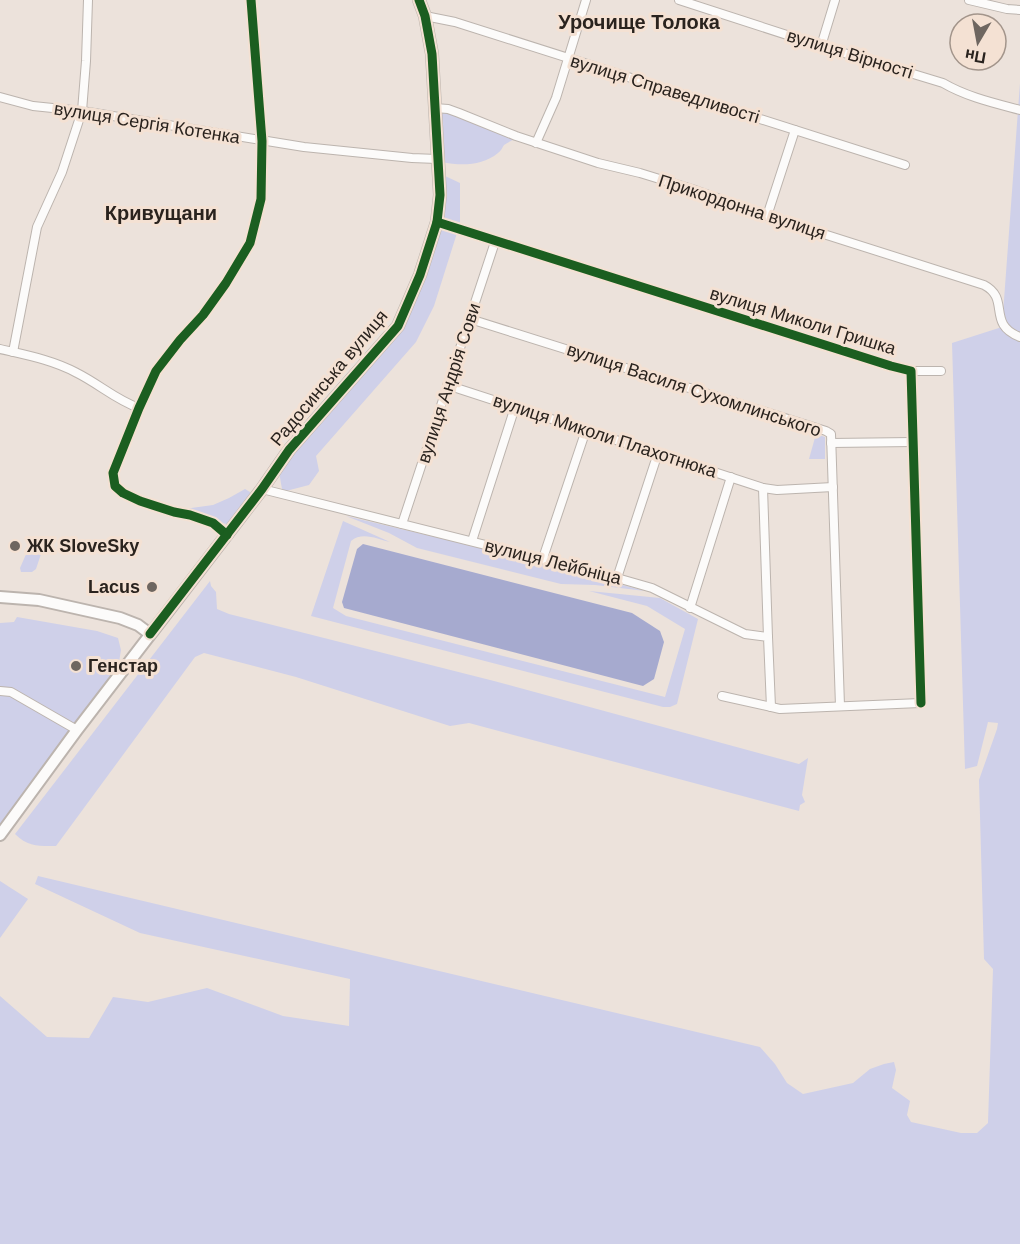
<svg xmlns="http://www.w3.org/2000/svg" width="1020" height="1244" viewBox="0 0 1020 1244" font-family="Helvetica,sans-serif">
	<style>
		.green { fill: #cfd0e9 }
		.water { fill: #a6aacf }
		.lines { fill: none; stroke-linecap: round; stroke-linejoin: round }
		.street-casing { stroke: #bcb4ae; stroke-width: 10 }
		.secondary-casing { stroke: #bcb4ae; stroke-width: 14 }
		.street { stroke: #fcfbfa; stroke-width: 8 }
		.secondary { stroke: #fcfbfa; stroke-width: 10 }
		.cycleway-casing { stroke: #f4e1d3; stroke-width: 13 }
		.cycleway { stroke: #1b5e20; stroke-width: 9 }
		.poi-dot { fill: #6e6660; stroke: #f4e1d3; stroke-width: 2 }
		.labels { text-anchor: middle; dominant-baseline: central; stroke-width: 6; stroke-linejoin: round; paint-order: stroke }
		.street-label { font-size: 18px; fill: #2a231e; stroke: #f4e1d3 }
		.poi-label { font-size: 18px; font-weight: bold; fill: #2a231e; stroke: #f4e1d3; text-anchor: start }
		.neighbourhood-label { font-size: 20px; font-weight: bold; fill: #2a231e; stroke: #f4e1d3 }
	</style>
	<rect width="100%" height="100%" fill="#ece2db"/>
	<g class="green">
		<path d="M1020 83V1244H0V996L47 1037 89 1038 113 997 148 1002 207 988 283 1016 349 1026 350 979 140 933 35 884 38 876 760 1047 775 1064 787 1083 803 1094 853 1083 870 1069 884 1064 894 1062 896 1070 892 1088 910 1101 907 1115 911 1122 961 1133H977L988 1123 993 969 984 959 979 780 997 729 998 723 988 722 977 766 965 769 952 343 1002 327Z"/>
		<path d="M444 112H450L517 138C513 140 508 142 504 145 502 148 501 151 498 153 482 166 461 166 442 162L440 117Z"/>
		<path d="M443 175 460 183V222L458 226 443 221C447 206 445 191 443 175Z"/>
		<path d="M442 227 457 233 434 306 416 342 316 456 319 471 309 485 286 491 282 489 279 472 320 422 399 334C419 301 430 264 442 227Z"/>
		<path d="M816 434 825 437V459H809Z"/>
		<path d="M245 489 250 492 251 497 232 521 227 524 221 523 184 509 213 505 229 498Z"/>
		<path d="M346 516 494 551 645 591 595 585 561 584 417 548 389 533Z"/>
		<path d="M343 521 390 542C378 539 362 531 351 541L333 608 346 616 665 697 685 629 647 606 589 591 660 598 698 619 677 704 670 707H663L311 616Z"/>
		<path d="M34 541 41 543 43 548 36 569 32 572H21L20 568 31 543Z"/>
		<path d="M210 581 211 586 216 592 217 609 229 614 494 681 799 764 808 758 802 795 805 802 800 805 799 811 469 723 450 726 296 677 204 653 195 657 56 846C39 846 28 847 15 834Z"/>
		<path d="M17 617 97 631 118 638 121 650 118 668 0 826V623L14 622Z"/>
		<path d="M0 881 28 899 0 938Z"/>
	</g>
	<path class="water" d="M363 544 632 613 660 631 664 642 654 679 643 686 344 608 342 602 357 549Z"/>
	<g class="lines">
		<defs>
			<g id="street">
				<path d="M679 0 821 46 943 83C967 97 994 103 1020 110"/>
				<path d="M969 0 1007 9 1020 10"/>
				<path d="M425 16 455 22 905 165"/>
				<path d="M821 46 835 0"/>
				<path d="M0 97 33 106 82 111 304 147 412 158 437 159"/>
				<path d="M435 108 448 109 459 113 516 136 598 163 640 173 692 189 767 216 984 285C1011 299 986 324 1020 337"/>
				<path d="M536 143 556 98 586 0"/>
				<path d="M767 216 795 130"/>
				<path d="M437 222 891 366 911 371 921 703"/>
				<path d="M470 319 826 431 831 434 840 706"/>
				<path d="M0 349C26 355 53 360 77 373 99 384 116 400 139 408"/>
				<path d="M13 352 37 227 62 172 82 111 86 61 88 0"/>
				<path d="M911 371H941"/>
				<path d="M447 385 763 488 768 637"/>
				<path d="M831 443 913 442"/>
				<path d="M763 488 777 490 833 487"/>
				<path d="M262 489 617 578 652 588 745 634 768 637 771 707"/>
				<path d="M402 524 495 242"/>
				<path d="M227 535 213 523 190 515 174 512 140 501 123 493 115 486 113 473 139 408 156 371 180 340 203 315 226 283 250 243 261 199 262 141 251 0"/>
				<path d="M472 541 515 407"/>
				<path d="M543 558 586 430"/>
				<path d="M617 578 658 453"/>
				<path d="M690 608 731 477"/>
				<path d="M0 691 11 692 77 730"/>
				<path d="M722 696 780 709 920 703 922 702"/>
			</g>
			<g id="secondary">
				<path d="M0 597 39 600 120 618 138 625 150 634"/>
				<path d="M0 835 77 730 262 489 289 450 398 326 420 275 437 222 440 195 432 54 425 16 419 0"/>
			</g>
		</defs>
		<use href="#street" class="street-casing"/>
		<use href="#secondary" class="secondary-casing"/>
		<use href="#street" class="street"/>
		<use href="#secondary" class="secondary"/>
		<defs>
			<g id="cycleway">
				<path d="M437 222 891 366 911 371 921 703"/>
				<path d="M227 535 213 523 190 515 174 512 140 501 123 493 115 486 113 473 139 408 156 371 180 340 203 315 226 283 250 243 261 199 262 141 251 0"/>
				<path d="M150 634 262 489 289 450 398 326 420 275 437 222 440 195 432 54 425 16 419 0"/>
			</g>
		</defs>
		<use href="#cycleway" class="cycleway-casing"/>
		<use href="#cycleway" class="cycleway"/>
	</g>
	<g class="poi-dot">
		<circle cx="15" cy="546" r="6"/>
		<circle cx="152" cy="587" r="6"/>
		<circle cx="76" cy="666" r="6"/>
	</g>
	<g class="labels">
		<g class="street-label">
			<text transform="translate(850 54) rotate(17)">вулиця Вірності</text>
			<text transform="translate(665 89) rotate(17)">вулиця Справедливості</text>
			<text transform="translate(147 123) rotate(9)">вулиця Сергія Котенка</text>
			<text transform="translate(742 207) rotate(18)">Прикордонна вулиця</text>
			<text transform="translate(803 321) rotate(17)">вулиця Миколи Гришка</text>
			<text transform="translate(329 378) rotate(-50)">Радосинська вулиця</text>
			<text transform="translate(449 383) rotate(-72)">вулиця Андрія Сови</text>
			<text transform="translate(694 390) rotate(18)">вулиця Василя Сухомлинського</text>
			<text transform="translate(605 436) rotate(18)">вулиця Миколи Плахотнюка</text>
			<text transform="translate(553 562) rotate(14)">вулиця Лейбніца</text>
		</g>
		<g class="poi-label">
			<text x="27" y="546">ЖК SloveSky</text>
			<text x="140" y="587" text-anchor="end">Lacus</text>
			<text x="88" y="666">Генстар</text>
		</g>
		<g class="neighbourhood-label">
			<text x="639" y="22">Урочище Толока</text>
			<text x="161" y="213">Кривущани</text>
		</g>
	</g>
	<g transform="translate(978 42) rotate(190)"><circle r="28" fill="#f4e1d3" stroke="#a3958b" stroke-width="1.5"/>
	<path d="M0-4.5L10 22L0 15L-10 22Z" fill="#6e6660"/>
	<text y="-9" font-size="16" font-weight="bold" text-anchor="middle" fill="#2a231e">Пн</text>
	</g>
</svg>
